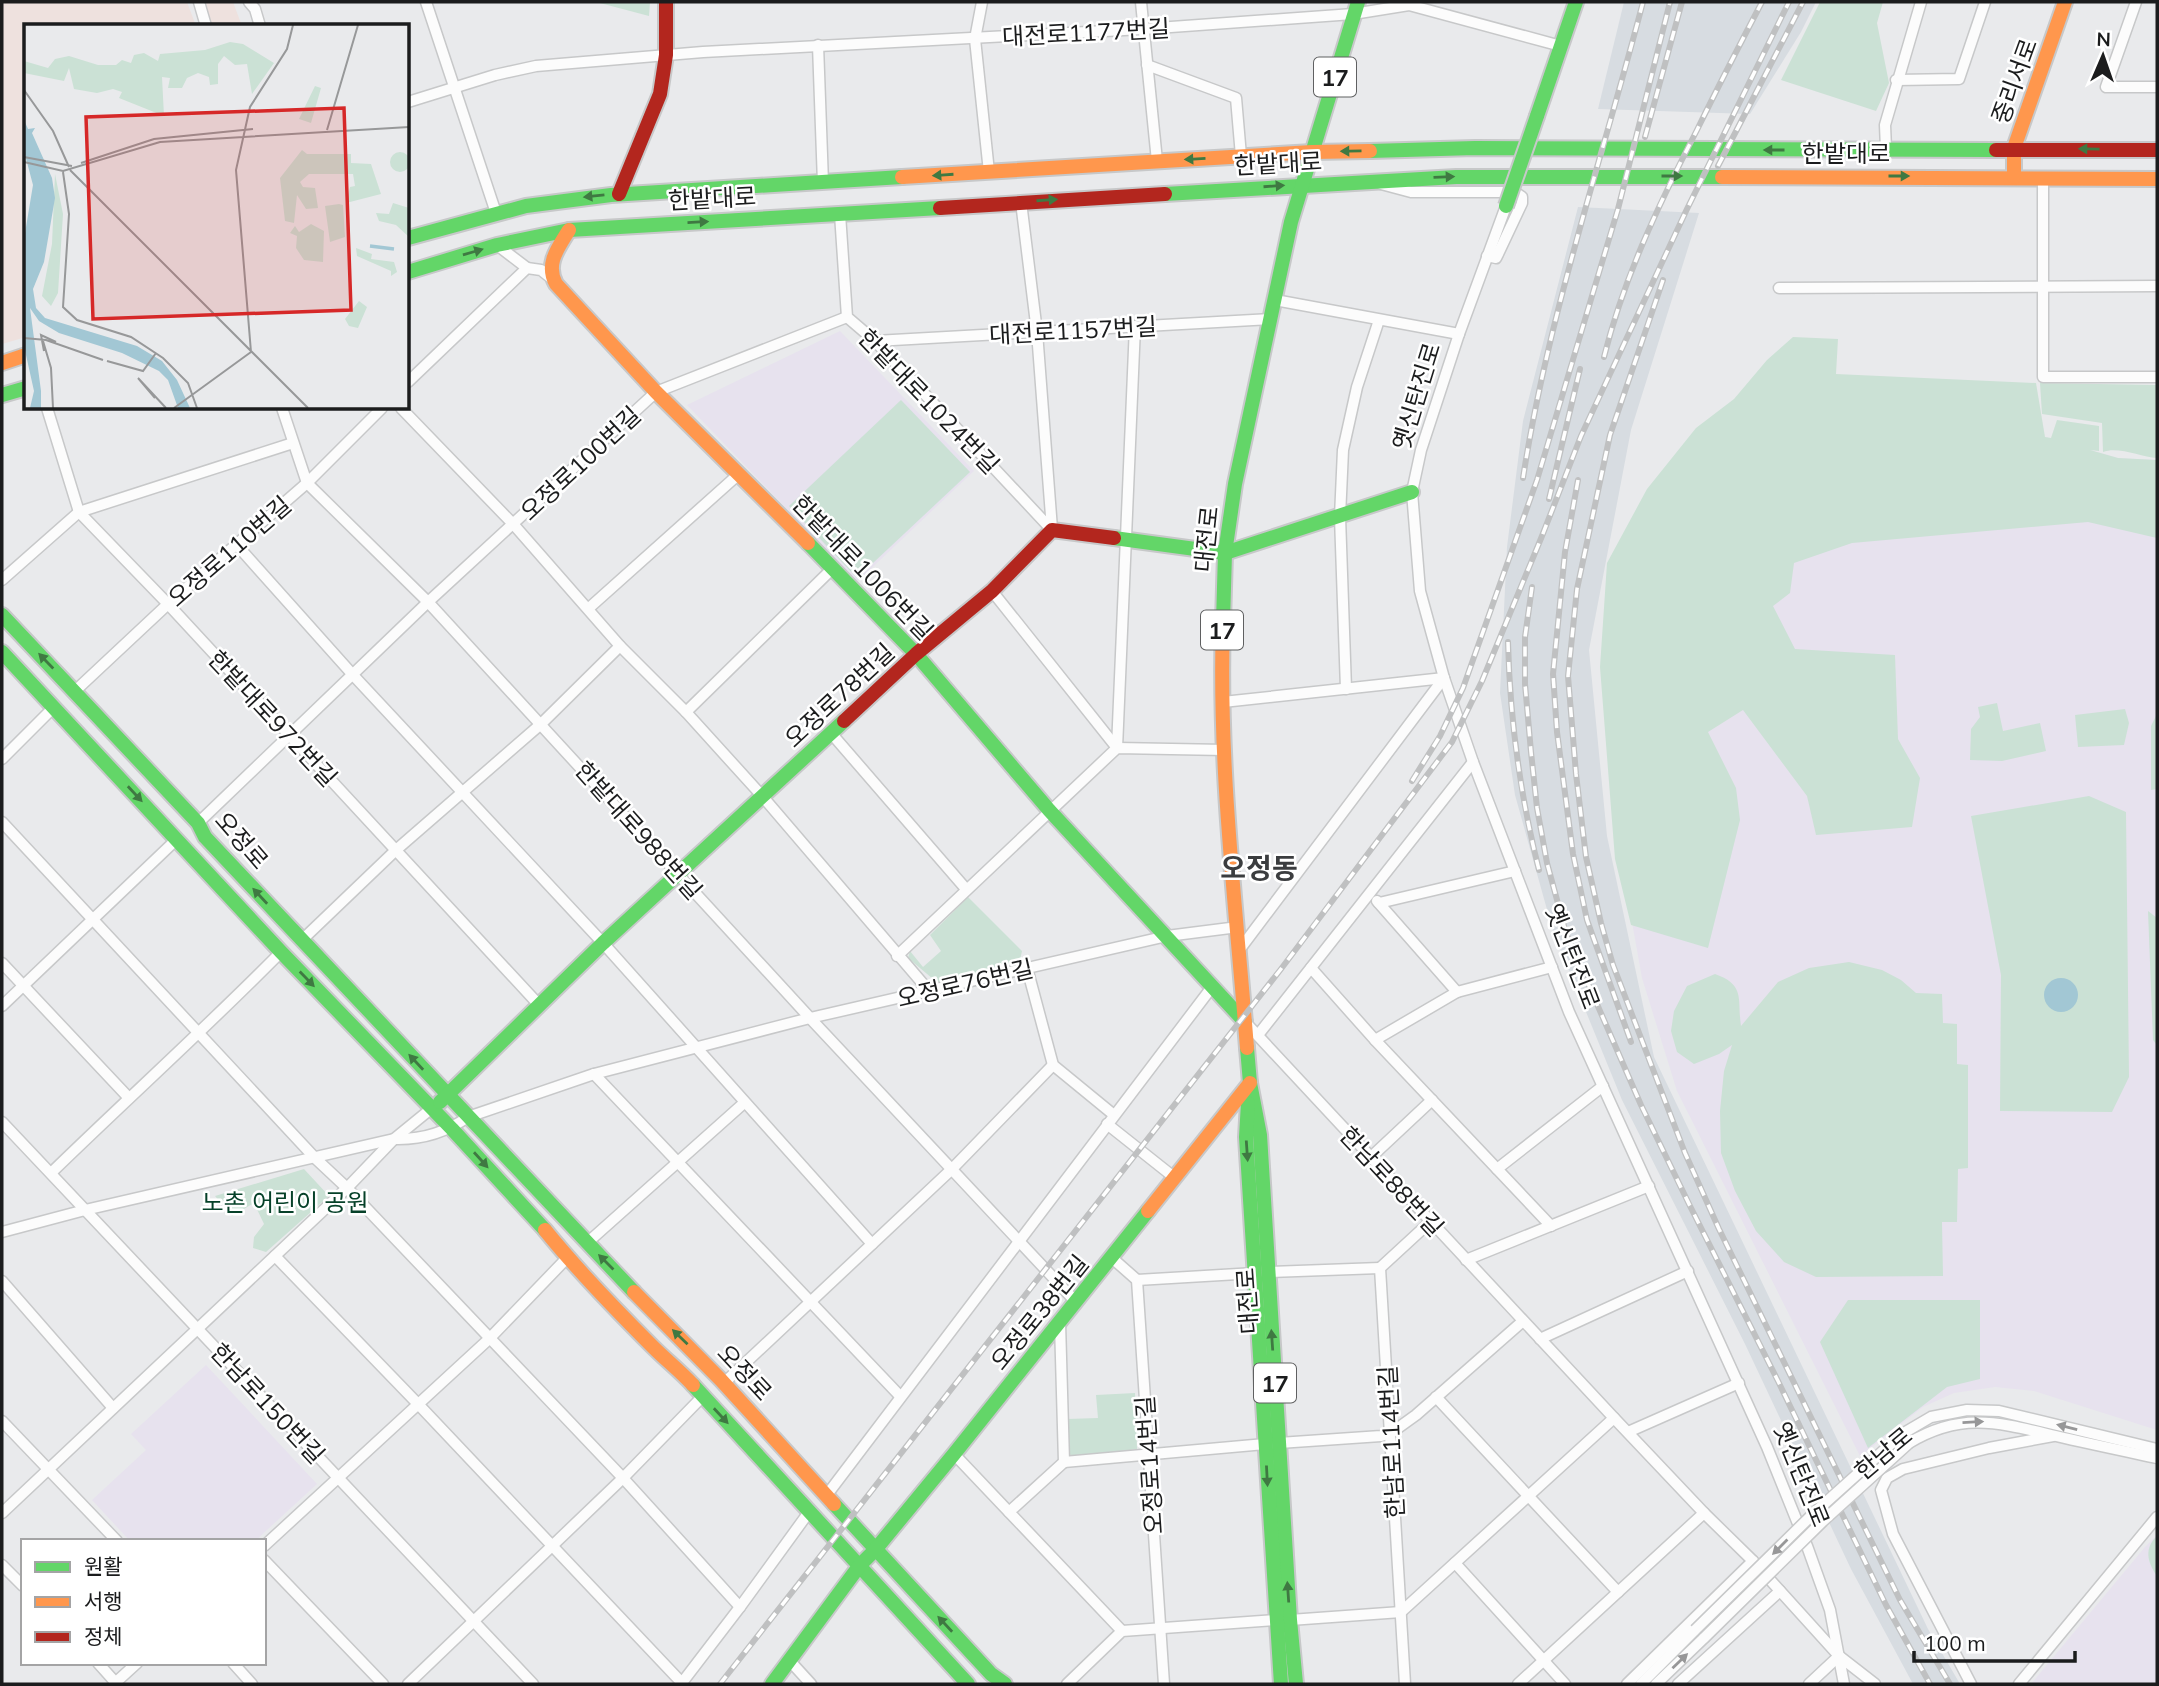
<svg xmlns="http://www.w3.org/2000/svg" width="2159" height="1686" viewBox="0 0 2159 1686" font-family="Mulish,'Noto Sans KR',sans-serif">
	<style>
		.commercial { fill: #eee1de }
		.built { fill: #d7dce1 }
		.education { fill: #e7e2ee }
		.green { fill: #cbe1d5 }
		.water { fill: #a2c7d4 }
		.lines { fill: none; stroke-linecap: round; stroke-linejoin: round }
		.street-casing { stroke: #c7c8c9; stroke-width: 13 }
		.fast-casing { stroke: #c7c8c9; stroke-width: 18 }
		.slow-casing { stroke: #c7c8c9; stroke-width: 18 }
		.jam-casing { stroke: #c7c8c9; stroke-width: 18 }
		.street { stroke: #fcfcfc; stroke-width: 10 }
		.fast { stroke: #63d668; stroke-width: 14 }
		.slow { stroke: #ff974d; stroke-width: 14 }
		.jam { stroke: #b3261e; stroke-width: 14 }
		.rail-casing { stroke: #bfc0c1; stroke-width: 6 }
		.rail { stroke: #fff; stroke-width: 3.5; stroke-dasharray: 10; stroke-linecap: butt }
		.street-bridge-casing { stroke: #c7c8c9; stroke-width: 13; stroke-linecap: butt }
		.fast-bridge-casing { stroke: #c7c8c9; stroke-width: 18; stroke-linecap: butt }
		.street-bridge { stroke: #fcfcfc; stroke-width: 10 }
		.fast-bridge { stroke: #63d668; stroke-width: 14 }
		.oneway { fill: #3f7942 }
		.oneway2 { fill: #979798 }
		.labels { text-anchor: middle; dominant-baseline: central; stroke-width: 5; stroke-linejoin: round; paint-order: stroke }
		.shield { fill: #fff; stroke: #5f6061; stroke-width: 2 }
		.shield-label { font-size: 23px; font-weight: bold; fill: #1b1c1d }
		.street-label { font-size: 24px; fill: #1b1c1d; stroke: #fff }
		.park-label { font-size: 24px; fill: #064129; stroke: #fff }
		.quarter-label { font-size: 28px; font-weight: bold; fill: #3b3d3f; stroke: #fff }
		.inset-river { fill: none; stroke: #a2c7d4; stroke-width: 3.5 }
		.inset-road { fill: none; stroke: #979899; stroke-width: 2 }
		.view { fill: #d62828; fill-opacity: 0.15; stroke: #d62828; stroke-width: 3.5 }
		.inset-edge { fill: none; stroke: #1b1c1d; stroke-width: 3.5 }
	</style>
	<rect width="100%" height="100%" fill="#e9eaec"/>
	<g class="commercial">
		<path d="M2 2H187L196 26H26V337L2 344Z"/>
		<path d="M202 2H233L242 26H210Z"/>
	</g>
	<g class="built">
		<path d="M1624 2H1816L1801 32 1750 114 1598 109Z"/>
		<path d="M1578 207 1699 213 1631 430 1589 650 1607 836 1654 1057 1928 1629 1960 1684H1913L1851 1569 1745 1344 1622 1100 1553 931 1515 795 1500 693 1507 547 1523 421Z"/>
	</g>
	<g class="education">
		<path d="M840 331 974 471 857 582 687 405Z"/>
		<path d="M1834 376 2118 458 2157 460V1430L2034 1391 1995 1387 1954 1393 1923 1407 1860 1456 1677 1091 1642 978 1615 827Z"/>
		<path d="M206 1365 317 1484 255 1541H130L92 1500 146 1450 131 1434Z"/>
		<path d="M2157 1535V1684H2031L2145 1547Z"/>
	</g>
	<g class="green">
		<path d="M596 2H650L649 16Z"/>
		<path d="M1820 2H1883L1877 23 1889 83 1876 111 1781 80Z"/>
		<path d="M1793 337 1838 339 1836 374 2036 383 2045 437 2051 438 2057 420 2099 426V451L2090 450 2118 458 2157 460V538L2088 522 1852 543 1794 563 1790 593 1773 606 1795 649 1895 655 1898 739 1920 778 1912 827 1816 835 1807 796 1743 710 1708 732 1736 788 1740 820 1708 948 1631 925 1615 859 1600 667 1607 563 1647 489 1696 428 1734 399 1767 360Z"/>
		<path d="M2040 383 2157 385V458C2141 457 2118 446 2103 452L2102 423 2042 414Z"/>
		<path d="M901 400 970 472 857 578 789 506Z"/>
		<path d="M1997 703 2003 731 2040 723 2046 751 2002 761 1970 760 1971 729 1980 717 1978 707Z"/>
		<path d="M2125 709 2129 723 2124 745 2078 747 2075 715Z"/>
		<path d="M2157 714V789L2151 790V726Z"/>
		<path d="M2089 796 2126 812 2129 1077 2112 1112 2000 1111 2001 975 1971 816Z"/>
		<path d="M968 897 1022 951 1020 960 939 984 908 958 910 951 923 967 941 951 930 935Z"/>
		<path d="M2148 911 2157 918V1045L2153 1040Z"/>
		<path d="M1849 962 1882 970 1901 980 1916 993 1942 994 1943 1023 1957 1024V1064L1968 1065V1168L1958 1169 1957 1222H1942L1943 1276 1816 1277 1784 1262 1756 1231 1735 1191 1721 1153 1720 1111 1724 1071 1732 1045 1719 1054 1694 1064 1677 1052 1671 1031 1674 1011 1687 986 1715 974C1746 985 1737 999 1741 1026L1778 982 1809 968Z"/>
		<path d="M304 1169 329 1196 266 1252 253 1248 254 1237 264 1224 254 1203 232 1216 215 1196Z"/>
		<path d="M1848 1300H1980V1379L1947 1387 1868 1448 1820 1342Z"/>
		<path d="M1135 1393 1137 1449 1071 1458 1068 1446 1067 1419 1098 1418 1096 1395Z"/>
		<path d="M2157 1536V1576C2147 1562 2144 1548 2157 1536Z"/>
	</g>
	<circle class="water" cx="2061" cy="995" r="17"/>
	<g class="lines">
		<defs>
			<g id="street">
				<path d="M199 2 206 26"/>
				<path d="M249 2 255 9 260 26"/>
				<path d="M426 2 496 213"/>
				<path d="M982 2 975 39 989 172"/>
				<path d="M1141 2 1157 161"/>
				<path d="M2136 2 2106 87H2157"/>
				<path d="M818 45 823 183"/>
				<path d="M1147 65 1236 98 1241 156"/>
				<path d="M1896 80 1959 79 1985 2"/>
				<path d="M408 102 495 75 536 66 703 52 1143 29 1353 14 1409 5 1561 46"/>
				<path d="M1886 149 1885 125 1921 2"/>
				<path d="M2043 178V377H2157"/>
				<path d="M1381 184 1411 192H1501L1516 193 1522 197V203L1498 254 1496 258 1487 256"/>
				<path d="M1021 202 1037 332 1052 529"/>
				<path d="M1506 206 1459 334 1421 450 1412 492 1420 591 1444 678 1473 762 1569 1012 1767 1447 1807 1546 1830 1610 1844 1684"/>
				<path d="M840 214 847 317 875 341 1052 530"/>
				<path d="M497 245 527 268"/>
				<path d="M1779 288 2157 286"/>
				<path d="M1275 300 1459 334"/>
				<path d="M875 341 1271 319"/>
				<path d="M408 382 527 268 541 270 551 278"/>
				<path d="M47 408 79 512 168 604 540 1006"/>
				<path d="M282 408 307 483 428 602 810 1018 1076 1302"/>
				<path d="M401 408 514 525 620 646 686 712 763 797 930 992"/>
				<path d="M236 544 353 675 603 943 872 1244"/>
				<path d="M2 580 79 512 293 443"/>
				<path d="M992 591 1117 748"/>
				<path d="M589 608 740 473"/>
				<path d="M1346 689 1340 517 1343 450 1357 387 1379 320"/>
				<path d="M75 691 168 604 307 483 382 408"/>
				<path d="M1223 702 1444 678"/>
				<path d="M686 712 832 569"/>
				<path d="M831 733 966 889"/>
				<path d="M1117 748 1135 326"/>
				<path d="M2 759 53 708"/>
				<path d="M2 822 315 1158 347 1188 623 1478 740 1607"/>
				<path d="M198 823 428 602 656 392 847 317"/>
				<path d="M1377 901 1457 992"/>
				<path d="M1379 903 1515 871"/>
				<path d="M302 940 396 850 541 724 620 646"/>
				<path d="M1240 949 1444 678"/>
				<path d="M897 956 1117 748 1225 750"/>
				<path d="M2 963 129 1098"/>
				<path d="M1027 968 1053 1065 1114 1115"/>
				<path d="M1311 968 1375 1040 1551 1226"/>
				<path d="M2 1006 177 839"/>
				<path d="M1246 1023 1614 1418 1704 1513 1753 1561 1839 1656 1875 1684"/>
				<path d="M1258 1035 1473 762"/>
				<path d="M1375 1040 1457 992 1552 967"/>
				<path d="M594 1074 900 1396"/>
				<path d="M2 1122 533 1684"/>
				<path d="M1107 1124 1175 1178"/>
				<path d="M1370 1158 1432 1100"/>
				<path d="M1497 1169 1603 1086"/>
				<path d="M51 1173C127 1099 206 1028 281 952"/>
				<path d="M2 1232 85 1210 394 1139C422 1140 445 1133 468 1117L594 1074 810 1018 1167 936 1238 927"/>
				<path d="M587 1243 744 1103"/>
				<path d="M275 1256 418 1404 682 1683"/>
				<path d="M1112 1258 1137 1280 1164 1684"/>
				<path d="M1466 1260 1649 1186"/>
				<path d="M1268 1272 1380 1268"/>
				<path d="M1137 1280 1255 1273"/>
				<path d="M2 1281 113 1408"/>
				<path d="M1060 1323 1064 1462"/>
				<path d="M1540 1339 1688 1271"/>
				<path d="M724 1383 952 1169 1053 1065"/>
				<path d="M1436 1397 1618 1592"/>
				<path d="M2 1421 117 1541"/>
				<path d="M1628 1432 1739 1383"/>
				<path d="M1902 1434 1931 1417 1967 1410 1999 1411 2157 1449"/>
				<path d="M1279 1443 1381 1436 1391 1433 1416 1415 1523 1321"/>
				<path d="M1909 1443C1962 1411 2000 1423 2056 1436 2090 1444 2124 1451 2157 1458"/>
				<path d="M954 1454 1122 1631"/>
				<path d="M1064 1462 1265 1444"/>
				<path d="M826 1496 1212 987"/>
				<path d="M1009 1512 1064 1462"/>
				<path d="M2 1513 347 1188 394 1139 432 1108"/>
				<path d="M264 1546 489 1339 567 1258"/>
				<path d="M264 1560 383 1684"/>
				<path d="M1455 1563 1565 1684"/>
				<path d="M2 1565 23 1586"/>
				<path d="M1290 1620 1401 1612 1614 1418"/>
				<path d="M790 1661 811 1684"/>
				<path d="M98 1663 116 1683"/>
				<path d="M233 1663 252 1684"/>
				<path d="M114 1684 137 1663"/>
				<path d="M408 1684 623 1478 703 1396"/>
				<path d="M681 1684 740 1607 809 1512"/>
				<path d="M1067 1684 1122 1631 1276 1620"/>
				<path d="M1405 1684 1380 1268 1430 1222"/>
				<path d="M1518 1684 1704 1513"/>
				<path d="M1627 1684 1753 1561"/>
				<path d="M1641 1684 1695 1630"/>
				<path d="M1656 1684 1704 1638"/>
				<path d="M1678 1684 1780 1591"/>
				<path d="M1809 1684 1839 1656"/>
				<path d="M1971 1684 1893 1534 1881 1490 1887 1478 1903 1469 1989 1448 2053 1436"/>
				<path d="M2019 1684 2157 1517"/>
			</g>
			<g id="fast">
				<path d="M1537 116 1576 2"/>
				<path d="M1370 151 1475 148 1996 150"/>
				<path d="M1165 194 1456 177H1722"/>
				<path d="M408 238 526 206 611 195 902 177"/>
				<path d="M408 272 497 245 569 230 940 208"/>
				<path d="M2 395 26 388"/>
				<path d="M1114 538 1225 553 1412 492"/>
				<path d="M808 543 916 654 1049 810 1245 1022"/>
				<path d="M2 615 198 823 205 837 634 1292"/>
				<path d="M1223 622 1225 553 1235 484 1291 222 1358 2"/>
				<path d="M2 652 281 952 452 1129 545 1230"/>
				<path d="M1247 1048 1250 1083 1260 1135 1290 1620 1296 1684"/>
				<path d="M440 1102 603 943 844 721"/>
				<path d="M1248 1103 1246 1137 1281 1684"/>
				<path d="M693 1385 968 1684"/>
				<path d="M834 1504 991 1674 1005 1684"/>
				<path d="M772 1684 860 1565 875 1550 954 1454 1148 1211"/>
			</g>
			<g id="slow">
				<path d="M902 177 1312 152 1370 151"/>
				<path d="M1722 177 2157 179"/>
				<path d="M2014 177V148L2065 2"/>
				<path d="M569 230C558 248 545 264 556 284L656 392 808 543"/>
				<path d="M2 363 26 355"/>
				<path d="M1223 622C1218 764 1236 907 1247 1048"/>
				<path d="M1148 1211 1250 1083"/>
				<path d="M545 1230C578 1271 615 1309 653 1347 666 1360 680 1371 693 1385"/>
				<path d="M634 1292 721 1380 834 1504"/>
			</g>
			<g id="jam">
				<path d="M1996 150H2157"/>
				<path d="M619 194 660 94 666 55V2"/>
				<path d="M940 208 1165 194"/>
				<path d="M844 721 916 654 992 591 1052 530 1114 538"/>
			</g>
		</defs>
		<use href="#street" class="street-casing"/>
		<use href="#fast" class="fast-casing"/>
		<use href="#slow" class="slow-casing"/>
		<use href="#jam" class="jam-casing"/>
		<use href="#street" class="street"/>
		<use href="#fast" class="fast"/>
		<use href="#slow" class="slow"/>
		<use href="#jam" class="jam"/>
		<defs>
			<g id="rail">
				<path d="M1645 137 1682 2"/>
				<path d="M1718 166 1803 2"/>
				<path d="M1663 280 1610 435 1577 589 1568 676 1576 774 1586 857 1601 923 1613 965 1685 1153 1719 1229 1900 1600 1950 1684"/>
				<path d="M1604 357C1624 277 1659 204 1697 130 1718 87 1740 44 1762 2"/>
				<path d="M1523 478C1548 316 1602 160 1643 2"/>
				<path d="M1578 480 1565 552 1553 674 1557 732 1573 854 1587 920 1631 1042"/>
				<path d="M1549 499 1580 369"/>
				<path d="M1532 587 1525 637V684L1531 752 1537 808 1547 863 1566 933 1641 1105 1690 1206 1778 1381 1886 1605 1930 1684"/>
				<path d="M1508 642C1510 720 1520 795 1539 870"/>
				<path d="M1412 781 1440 736 1463 688 1537 480 1618 209 1670 2"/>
				<path d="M720 1684 1281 969 1452 742 1482 681 1542 536 1581 436 1687 209 1789 2"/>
			</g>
		</defs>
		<use href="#rail" class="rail-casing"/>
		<use href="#rail" class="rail"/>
		<defs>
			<g id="street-bridge">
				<path d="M1695 1630 1814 1513 1902 1434"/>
				<path d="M1704 1638 1823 1521 1909 1443"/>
			</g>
			<path id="fast-bridge" d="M1506 206 1537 116"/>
		</defs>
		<use href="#street-bridge" class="street-bridge-casing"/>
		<use href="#fast-bridge" class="fast-bridge-casing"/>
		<use href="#street-bridge" class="street-bridge"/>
		<use href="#fast-bridge" class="fast-bridge"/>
	</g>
	<defs><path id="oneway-solid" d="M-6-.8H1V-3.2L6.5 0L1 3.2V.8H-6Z" transform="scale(1.75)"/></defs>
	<g class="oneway">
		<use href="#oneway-solid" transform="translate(2089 149) rotate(-179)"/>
		<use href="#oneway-solid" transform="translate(1774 150) rotate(180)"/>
		<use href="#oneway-solid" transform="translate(1351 151) rotate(179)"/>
		<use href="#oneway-solid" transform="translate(1195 159) rotate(177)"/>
		<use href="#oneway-solid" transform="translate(943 175) rotate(176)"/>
		<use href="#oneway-solid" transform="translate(1672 176)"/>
		<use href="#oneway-solid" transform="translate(1899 176)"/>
		<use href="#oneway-solid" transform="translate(1444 177) rotate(-2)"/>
		<use href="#oneway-solid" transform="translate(1274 186) rotate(-4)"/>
		<use href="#oneway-solid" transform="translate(594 196) rotate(174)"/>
		<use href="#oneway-solid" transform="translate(1047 200) rotate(-4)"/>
		<use href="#oneway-solid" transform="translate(698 222) rotate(-3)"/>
		<use href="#oneway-solid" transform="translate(473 252) rotate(-16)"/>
		<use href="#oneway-solid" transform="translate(46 661) rotate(-134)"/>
		<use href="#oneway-solid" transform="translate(135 794) rotate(47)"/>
		<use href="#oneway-solid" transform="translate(260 896) rotate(-133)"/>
		<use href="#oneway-solid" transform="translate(307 979) rotate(46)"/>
		<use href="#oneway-solid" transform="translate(416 1062) rotate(-133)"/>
		<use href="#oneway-solid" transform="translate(1247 1151) rotate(86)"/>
		<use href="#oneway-solid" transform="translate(481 1160) rotate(48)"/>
		<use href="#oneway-solid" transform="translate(606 1262) rotate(-135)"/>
		<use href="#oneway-solid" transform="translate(680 1337) rotate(-136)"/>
		<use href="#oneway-solid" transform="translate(1272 1340) rotate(-94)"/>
		<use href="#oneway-solid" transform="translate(721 1416) rotate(47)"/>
		<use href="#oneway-solid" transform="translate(1267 1476) rotate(87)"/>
		<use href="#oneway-solid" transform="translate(1288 1592) rotate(-94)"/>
		<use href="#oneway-solid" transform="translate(945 1624) rotate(-133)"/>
	</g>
	<g class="oneway2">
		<use href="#oneway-solid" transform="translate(1973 1422) rotate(-3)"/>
		<use href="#oneway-solid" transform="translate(2067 1427) rotate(-166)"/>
		<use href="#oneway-solid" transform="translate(1780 1547) rotate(135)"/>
		<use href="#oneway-solid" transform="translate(1680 1661) rotate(-44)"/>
	</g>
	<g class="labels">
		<g class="shield">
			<rect x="1314" y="57.5" width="42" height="39" rx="5"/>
			<rect x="1201" y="610.5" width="42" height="39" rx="5"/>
			<rect x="1254" y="1363.5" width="42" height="39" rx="5"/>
		</g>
		<g class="shield-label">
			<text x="1335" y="77">17</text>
			<text x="1222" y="630">17</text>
			<text x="1275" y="1383">17</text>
		</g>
		<g class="street-label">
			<text transform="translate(1086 32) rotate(-3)">대전로1177번길</text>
			<text transform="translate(2014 81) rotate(-70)">중리서로</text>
			<text x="1846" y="153">한밭대로</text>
			<text transform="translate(1278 163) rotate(-3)">한밭대로</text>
			<text transform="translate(712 198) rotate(-3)">한밭대로</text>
			<text transform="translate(1073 330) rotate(-3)">대전로1157번길</text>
			<text transform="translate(1416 396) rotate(-73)">옛신탄진로</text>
			<text transform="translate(929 401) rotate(46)">한밭대로1024번길</text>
			<text transform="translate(580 463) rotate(-43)">오정로100번길</text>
			<text transform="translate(1206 539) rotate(-84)">대전로</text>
			<text transform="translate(229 551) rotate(-41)">오정로110번길</text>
			<text transform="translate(863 567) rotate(46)">한밭대로1006번길</text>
			<text transform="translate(839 695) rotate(-43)">오정로78번길</text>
			<text transform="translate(273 718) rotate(47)">한밭대로972번길</text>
			<text transform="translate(639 830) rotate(48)">한밭대로988번길</text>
			<text transform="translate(242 840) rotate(49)">오정로</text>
			<text transform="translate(1573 956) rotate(69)">옛신탄진로</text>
			<text transform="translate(965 983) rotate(-13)">오정로76번길</text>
			<text transform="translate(1392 1181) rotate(47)">한남로88번길</text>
			<text transform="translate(1247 1301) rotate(-94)">대전로</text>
			<text transform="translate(1039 1312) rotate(-51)">오정로38번길</text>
			<text transform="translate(745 1372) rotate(47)">오정로</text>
			<text transform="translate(268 1403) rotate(47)">한남로150번길</text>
			<text transform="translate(1391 1442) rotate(-93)">한남로114번길</text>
			<text transform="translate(1883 1453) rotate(-40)">한남로</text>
			<text transform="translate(1149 1465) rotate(-94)">오정로14번길</text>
			<text transform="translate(1802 1474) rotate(68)">옛신탄진로</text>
		</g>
		<g class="park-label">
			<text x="285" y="1202">노촌 어린이 공원</text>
		</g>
		<g class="quarter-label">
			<text x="1259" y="867">오정동</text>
		</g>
	</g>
	<g transform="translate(24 24)">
		<rect width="385" height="385" fill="#e9eaec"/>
		<path d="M206 18 219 20 250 39 228 70 223 40 211 41 200 32 194 40V60L186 61 185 53 174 49 163 54 158 64H144L146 54 138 53 140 92 95 74 98 68 89 65 73 69 50 65 45 44 40 57 0 49V37L24 44 31 35 45 32 74 41H92L98 36 107 39 110 31 120 29 134 37 136 30 181 26ZM291 62 297 64 287 99 275 95ZM278 126 283 130H327V139L347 140 357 170 322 179 326 163 331 162 329 150H285L276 158 279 163 291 164 294 184 282 185 273 171 270 199 261 197 256 154ZM366 138a10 10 0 1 1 20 0a10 10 0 1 1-20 0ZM31 150 39 190 34 269 27 282 18 272 28 220ZM369 179 385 184V213L372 201 355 197 352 189 365 190ZM315 180 319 181 321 213 306 218 301 182ZM287 200 300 207 299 238 280 236 272 224 273 212 266 209 271 202 275 208ZM332 224 348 230 347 235 370 238 373 248 367 252V247L333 232ZM335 277 343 283 334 304 325 302 321 295Z" fill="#cbe1d5"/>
		<path d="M0 96 4 105 11 104 8 109 28 154 31 174 20 238 9 265 12 284 21 294 113 322 138 337 153 356 166 384H154L144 356 135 347 98 329 35 309 15 297 6 284 17 367V384H6L10 367 0 322V215L9 161 0 127Z" fill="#a2c7d4"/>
		<path class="inset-river" d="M346 222 370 225"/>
		<path class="inset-road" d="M0 66 29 107 45 143M303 106 334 1M0 133 48 142M0 138 39 147 136 118 385 103M57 139 130 115 229 105M46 146 284 384M39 148 45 190 39 283 53 296 107 313 139 334 164 359 173 384M0 314 22 316 79 336M19 317 27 344 29 384M20 327 17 311 32 318M227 328 212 146 226 83 263 25 269 1M83 337 119 347 132 329M131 374 114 354 142 384M150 384 227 328"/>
		<path class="view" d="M320 84 327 286 69 295 62 93Z"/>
		<rect width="385" height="385" class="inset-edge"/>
	</g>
	<rect width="2159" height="1686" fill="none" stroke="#1b1c1d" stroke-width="7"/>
	<rect x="21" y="1539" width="245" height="126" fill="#ffffff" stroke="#a4a4a5" stroke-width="2"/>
	<rect x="35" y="1562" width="35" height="10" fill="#63d668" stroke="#a4a4a5" stroke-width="2"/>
	<text x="84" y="1574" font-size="21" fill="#1b1c1d">원활</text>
	<rect x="35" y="1597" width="35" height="10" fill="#ff974d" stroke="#a4a4a5" stroke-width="2"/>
	<text x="84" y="1609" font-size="21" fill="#1b1c1d">서행</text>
	<rect x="35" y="1632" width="35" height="10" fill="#b3261e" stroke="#a4a4a5" stroke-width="2"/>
	<text x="84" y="1644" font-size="21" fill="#1b1c1d">정체</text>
	<g transform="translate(2103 56) rotate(2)" stroke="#ffffff" stroke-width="5" paint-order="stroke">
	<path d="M0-5L12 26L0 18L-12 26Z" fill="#1b1c1d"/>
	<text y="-10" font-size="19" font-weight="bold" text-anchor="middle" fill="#1b1c1d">N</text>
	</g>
	<path d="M1914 1651v10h161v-10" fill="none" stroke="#1b1c1d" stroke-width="3.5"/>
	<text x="1924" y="1651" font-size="21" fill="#1b1c1d" stroke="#ffffff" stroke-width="5" paint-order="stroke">100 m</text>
</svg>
